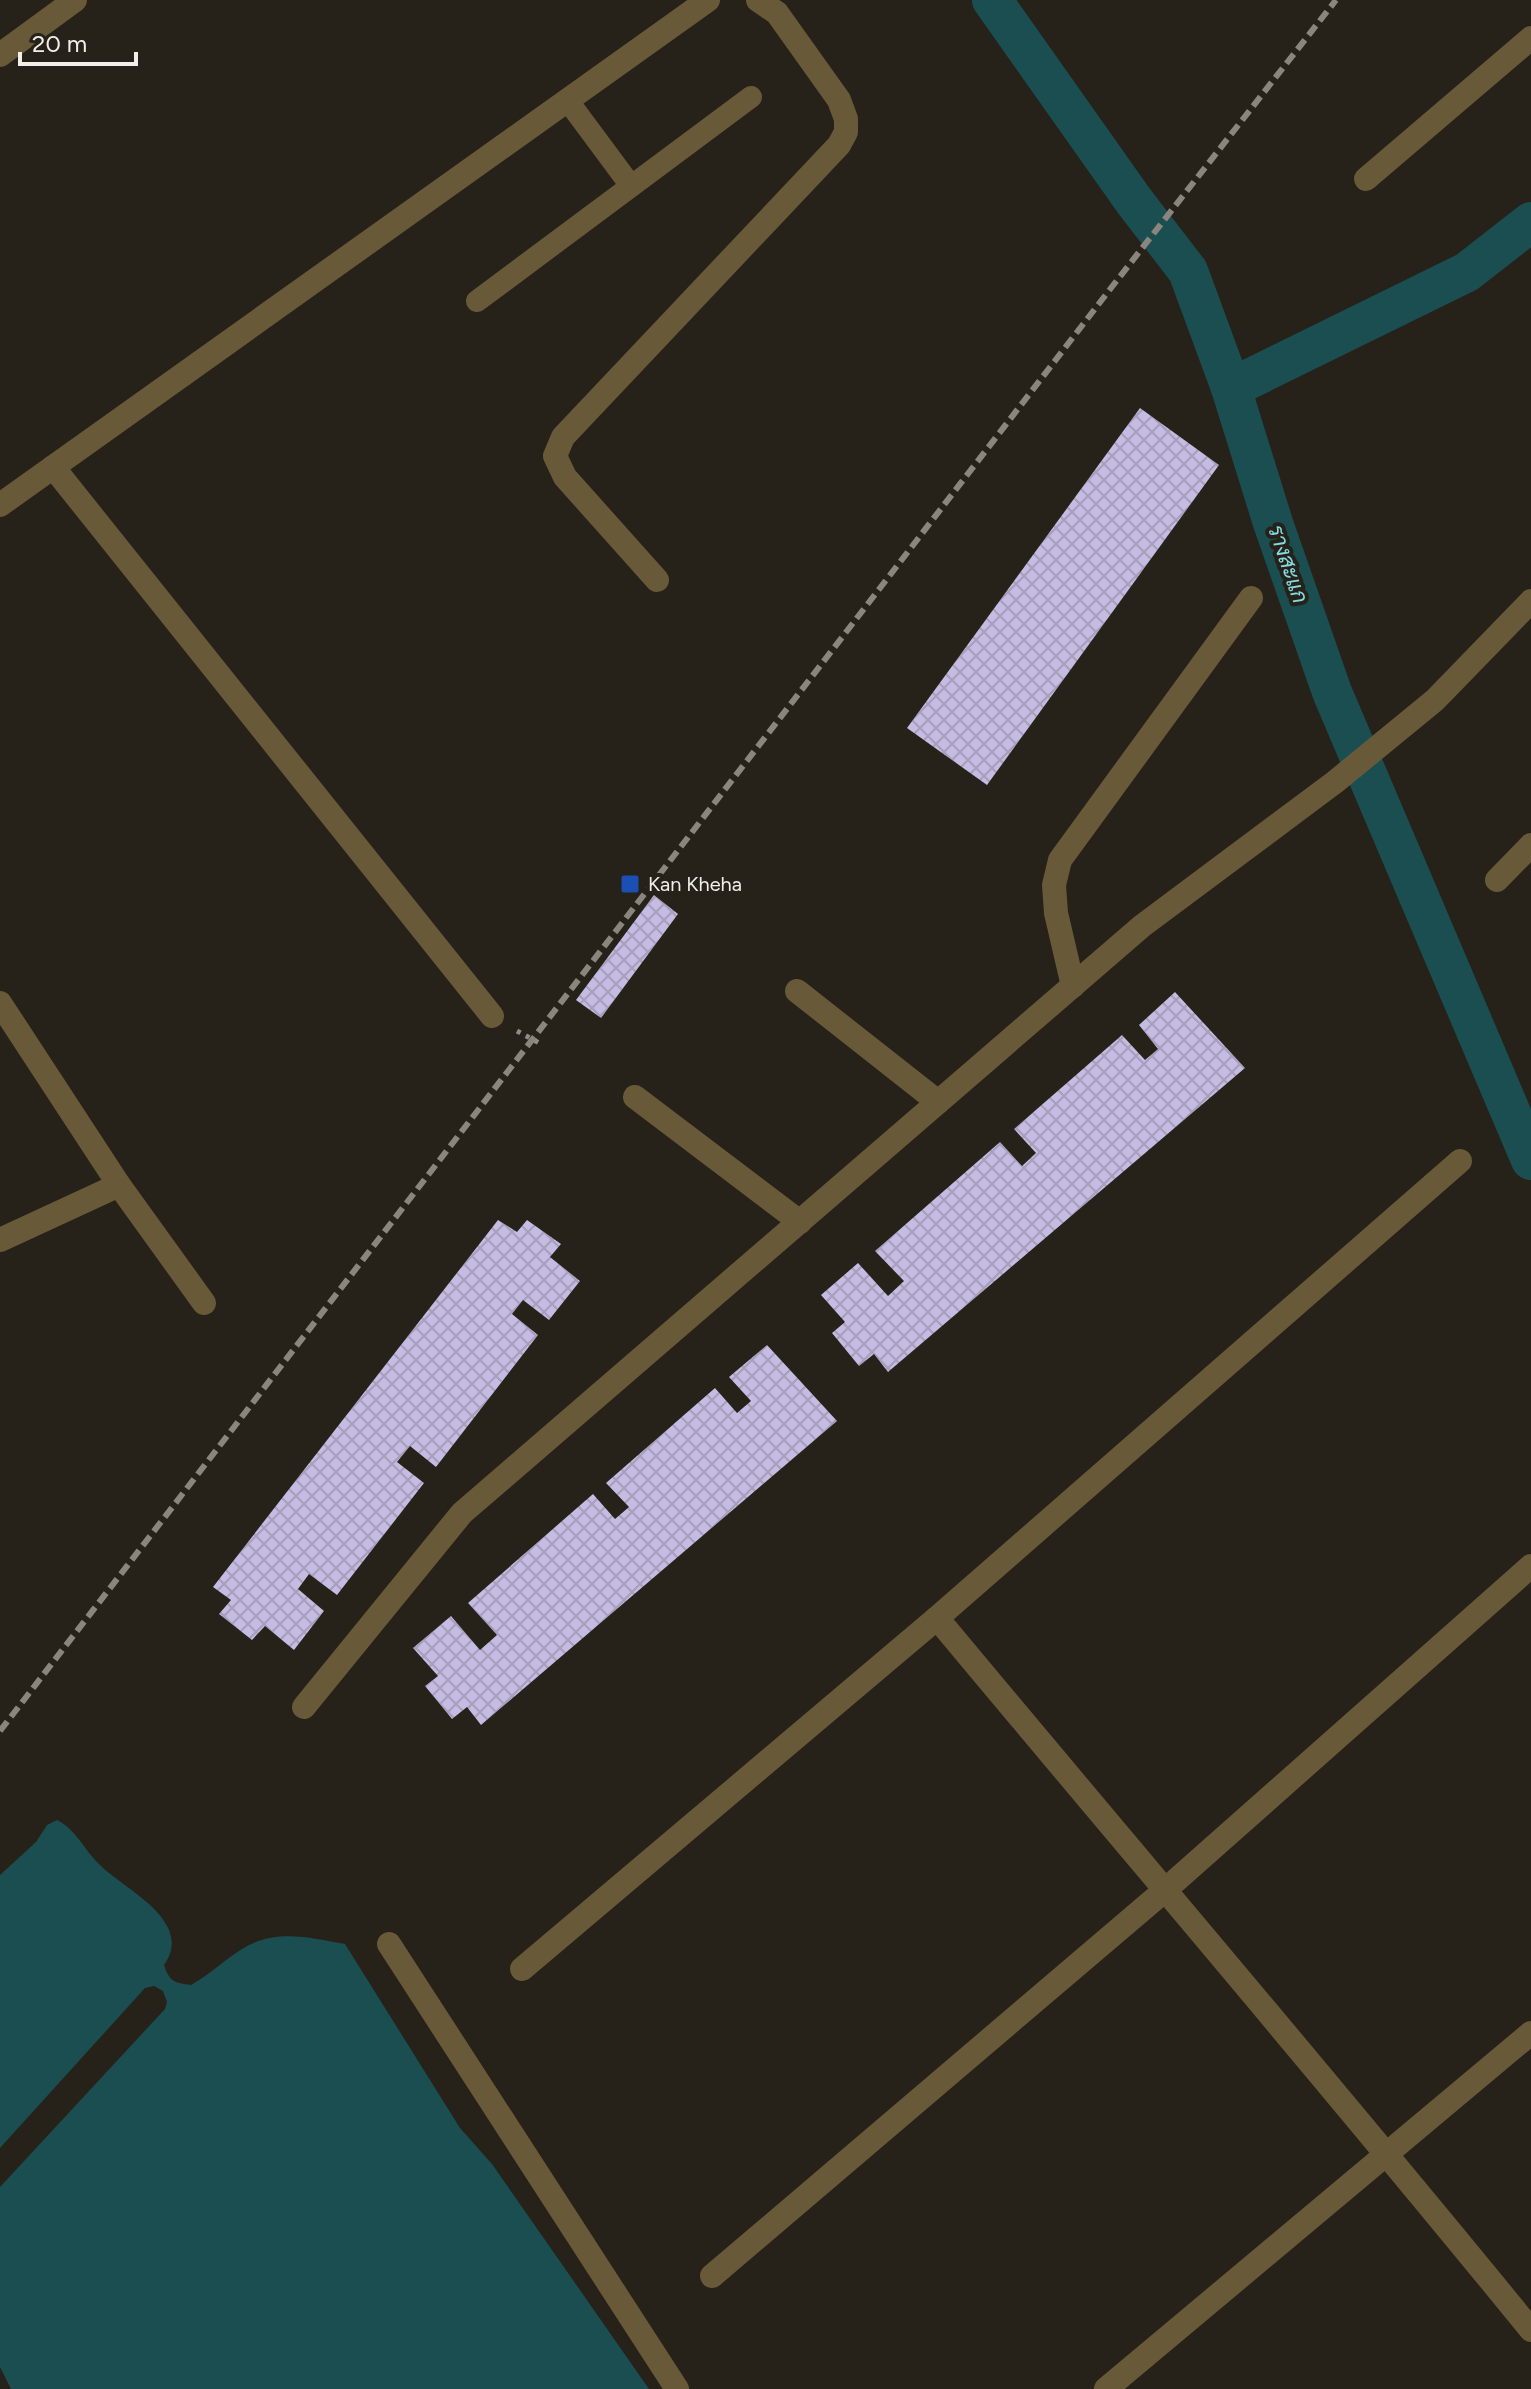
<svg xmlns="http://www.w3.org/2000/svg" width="1531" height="2389" viewBox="0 0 1531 2389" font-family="Figtree,Sarabun,sans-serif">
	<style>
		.water { fill: #1a4e51 }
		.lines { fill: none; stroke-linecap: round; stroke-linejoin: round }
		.canal { stroke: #1a4e51; stroke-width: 40 }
		.building { fill: url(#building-cross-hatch) }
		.path { stroke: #918d86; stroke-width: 5; stroke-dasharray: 4 6; stroke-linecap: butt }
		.lane { stroke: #685939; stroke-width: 22 }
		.street { stroke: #685939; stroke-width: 24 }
		.rail { stroke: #8a867e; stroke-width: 6; stroke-dasharray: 12 6; stroke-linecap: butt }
		.transit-dot { fill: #1a4fb4; stroke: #262119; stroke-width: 3 }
		.labels { text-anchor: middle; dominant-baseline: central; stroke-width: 8; stroke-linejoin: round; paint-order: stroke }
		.poi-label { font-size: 20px; fill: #f2efe9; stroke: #262119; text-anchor: start }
		.water-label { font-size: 22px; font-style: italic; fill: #83dbe1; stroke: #262119 }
	</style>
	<defs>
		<pattern id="building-cross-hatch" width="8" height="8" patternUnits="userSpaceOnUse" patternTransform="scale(2)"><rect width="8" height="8" fill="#c6bbe2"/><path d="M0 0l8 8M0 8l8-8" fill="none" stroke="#a79ebb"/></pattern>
	</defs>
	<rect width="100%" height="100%" fill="#262119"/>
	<path class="water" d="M57 1820C76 1829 84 1850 100 1865 125 1890 195 1921 164 1965 169 1981 174 1983 191 1985 211 1974 227 1957 247 1946 279 1929 312 1938 345 1944L460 2128 492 2164 649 2389H11L0 2367V2187L165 2009 167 2002 163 1991 154 1986 145 1988 0 2148V1875L36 1842 47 1825Z"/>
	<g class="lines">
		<g class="canal">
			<path d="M992 0 1134 201 1188 271 1231 388 1273 523 1332 692 1531 1160"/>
			<path d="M1231 388 1467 272 1531 222"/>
		</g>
	</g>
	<g class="building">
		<path d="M1140 408 1219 465 987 785 907 728Z"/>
		<path d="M654 895 678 914 601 1018 576 1000Z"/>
		<path d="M1175 992 1245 1068 888 1372 874 1354 859 1366 832 1333 845 1322 821 1295 858 1263 888 1296 904 1281 875 1251 1000 1142 1022 1166 1036 1153 1014 1129 1122 1035 1145 1060 1158 1049 1139 1025Z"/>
		<path d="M498 1220 517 1232 527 1220 561 1244 550 1257 580 1281 549 1320 523 1300 512 1314 538 1335 436 1467 410 1446 397 1462 424 1483 337 1595 309 1574 298 1589 324 1611 294 1650 265 1626 252 1640 219 1614 231 1600 213 1587Z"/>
		<path d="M767 1345 837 1421 481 1725 467 1707 452 1719 425 1686 438 1676 413 1648 451 1616 480 1650 497 1635 468 1603 593 1494 615 1519 629 1507 606 1483 715 1388 737 1413 751 1401 729 1377Z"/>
	</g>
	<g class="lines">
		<path class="path" d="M517 1031 543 1045"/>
		<g class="lane">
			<path d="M568 101 631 186"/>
			<path d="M477 301 751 97"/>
		</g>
		<g class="street">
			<path d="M0 55 75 0"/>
			<path d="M1366 179 1531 38"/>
			<path d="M53 467 492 1016"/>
			<path d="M0 505 708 0"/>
			<path d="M657 580 565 477 555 456 563 437 839 145 846 132V119L839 100 777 13 758 0"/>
			<path d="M1497 880 1531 845"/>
			<path d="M1073 986 1056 913 1054 885 1060 860 1251 598"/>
			<path d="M797 991 938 1102"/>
			<path d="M0 1003 119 1185 204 1303"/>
			<path d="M635 1097 800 1222"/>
			<path d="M0 1240 119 1185"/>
			<path d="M937 1618C1135 1856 1336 2090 1531 2330"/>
			<path d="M304 1707 462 1513 1142 926 1335 782 1435 700 1531 601"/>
			<path d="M389 1944 677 2389"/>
			<path d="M522 1969 937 1618 1460 1161"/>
			<path d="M712 2276 1164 1891 1531 1566"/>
			<path d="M1106 2389 1531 2033"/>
		</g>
		<path class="rail" d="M0 1731 1111 288 1336 0"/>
	</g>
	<rect class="transit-dot" x="620" y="874" width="20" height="20" rx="4"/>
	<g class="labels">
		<g class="poi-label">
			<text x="648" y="884">Kan Kheha</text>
		</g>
		<g class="water-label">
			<text transform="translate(1288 564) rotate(71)">รางสะแก</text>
		</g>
	</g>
	<path d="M20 52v12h116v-12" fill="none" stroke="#f2efe9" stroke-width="4"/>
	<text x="32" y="52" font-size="24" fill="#f2efe9" stroke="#262119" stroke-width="6" paint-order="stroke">20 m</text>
</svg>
